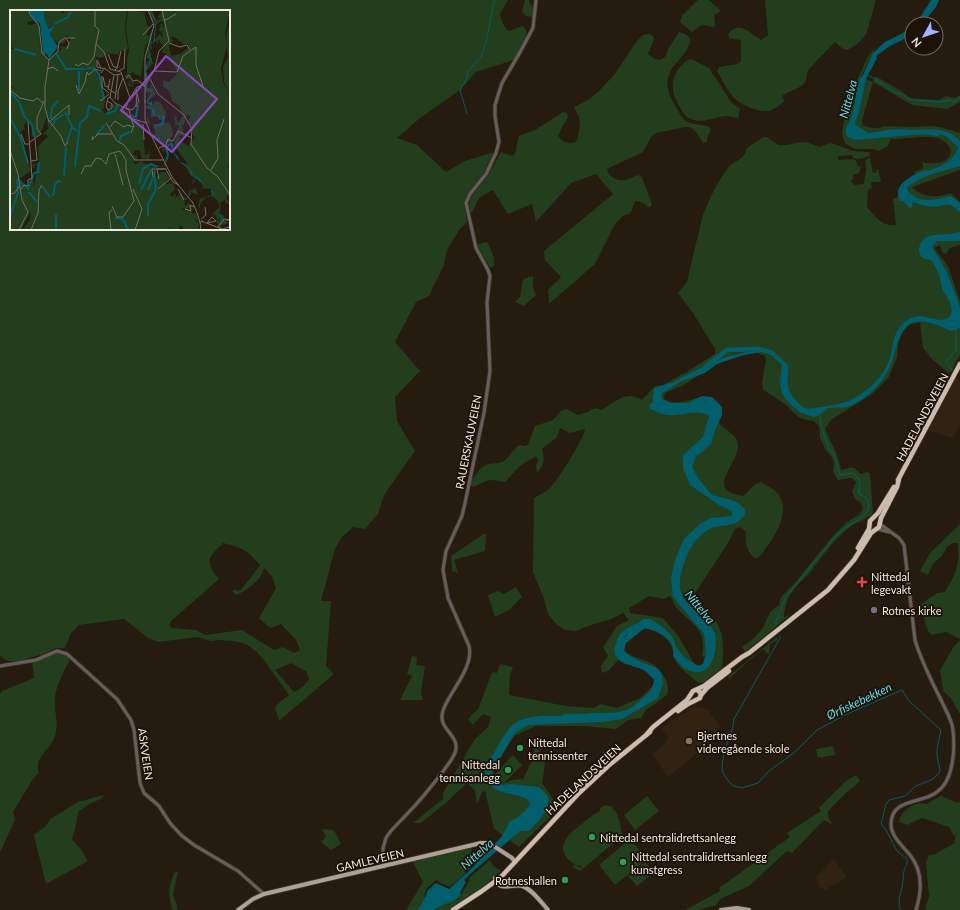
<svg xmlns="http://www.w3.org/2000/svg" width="960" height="910" viewBox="0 0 960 910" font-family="Lato,sans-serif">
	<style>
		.built { fill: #312211 }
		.green { fill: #223e1d; fill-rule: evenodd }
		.water { fill: #015e6a }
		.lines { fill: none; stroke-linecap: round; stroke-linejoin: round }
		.stream { stroke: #015e6a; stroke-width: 1 }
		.river { stroke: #015e6a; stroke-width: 4.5 }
		.minor-casing { stroke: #41382c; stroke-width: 4.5 }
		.major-casing { stroke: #41382c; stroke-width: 5.5 }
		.highway-casing { stroke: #41382c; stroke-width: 6 }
		.minor { stroke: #665e5a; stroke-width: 3 }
		.major { stroke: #afa097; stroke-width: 4 }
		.highway { stroke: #cdbbaf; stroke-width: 4.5 }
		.health-dot { fill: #e0444e; stroke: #1c1207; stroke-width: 1.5 }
		.worship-dot { fill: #6b7280; stroke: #1c1207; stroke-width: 1.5 }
		.education-dot { fill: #8d6e63; stroke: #1c1207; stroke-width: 1.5 }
		.leisure-dot { fill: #2e9e5b; stroke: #1c1207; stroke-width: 1.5 }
		.labels { text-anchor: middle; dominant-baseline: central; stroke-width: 3.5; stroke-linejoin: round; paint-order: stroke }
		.street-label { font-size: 11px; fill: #f0e9e1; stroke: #1c1207 }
		.poi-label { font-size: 11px; fill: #f0e9e1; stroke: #1c1207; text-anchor: start }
		.water-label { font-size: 12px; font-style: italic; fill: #65d7e9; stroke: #1c1207 }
		.inset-river { fill: none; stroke: #015e6a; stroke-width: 2 }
		.inset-road { fill: none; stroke: #766d63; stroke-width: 1 }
		.view { fill: #8d48c4; fill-opacity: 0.15; stroke: #8d48c4; stroke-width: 2 }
		.inset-edge { fill: none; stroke: #f0e9e1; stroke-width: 2 }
	</style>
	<rect width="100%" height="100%" fill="#251b0f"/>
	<g class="built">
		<path d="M948 373 958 379 960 383V427L957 430 952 438 920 428Z"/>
		<path d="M693 707 707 709 720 726 718 736 668 777 652 754 663 745 669 737 661 728Z"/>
		<path d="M834 859 847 877 824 891 823 888H820L816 877Z"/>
	</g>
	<g class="green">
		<path d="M0 0H508L500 14 502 22 507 30 510 31 522 26C534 32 519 52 514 60L476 72 460 90 420 118 397 138 417 145 446 172 465 161 494 152 482 176 466 197 464 203 467 222 460 229 447 250 444 265 429 296 416 302 395 342 420 371 395 397 397 421 415 451 384 495 378 514 365 529 353 527 341 538 335 549 321 601H331L326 666 334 674 279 721 275 707 282 700 289 695 264 660 257 652 246 644 234 641 218 640 211 641 198 637 158 642 148 638 124 619 79 625 71 633 65 648H56L43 654 19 661H8L0 656ZM11 11H229V229H11ZM223 543C241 548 247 549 260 565L241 590 238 591 235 589 232 591 236 595C243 593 256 583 260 577 262 574 263 570 264 568L272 576 276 588 259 618 270 628 281 624 296 640 300 650 294 653 283 647 274 650 242 630 205 635 196 630 171 628 170 622 219 579C205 562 207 558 223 543ZM291 663 306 671 309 679C305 685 301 689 294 692L275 670Z"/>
		<path d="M525 0H529L530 4 532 5C534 9 534 13 532 17L526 16 522 12Z"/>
		<path d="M698 0H709L721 11 714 15 715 25 713 27 705 25 700 26 692 32 680 22 682 16Z"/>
		<path d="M765 0H876L867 32 864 37 856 45 847 50 843 49 835 42 809 69C806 73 807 78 805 82 800 90 789 90 782 96L784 101C781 105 773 110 768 111 760 113 739 104 734 98 727 90 722 80 717 71L719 67 737 64 741 61V41C737 38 734 40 729 38L728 34C739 20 750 33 761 40L768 35Z"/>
		<path d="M679 32C706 37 676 61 671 70 670 72 668 76 668 78 666 87 670 98 675 105 678 111 682 119 688 122 695 125 703 124 709 127L711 130 708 135 707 142 703 143 696 132 690 127H685L656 133 651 137 643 152 607 169C608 177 618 182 626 180 630 179 634 176 638 175L642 177 652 204 650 207H648L642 202 635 201 632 210 629 214 623 216 615 224 595 264 549 304 548 290 561 277 545 260 544 251 613 194 596 174 571 183 536 222 532 204 508 214 493 190 479 198 472 213 470 211 469 205 470 200 474 193 486 178 501 152 512 156 515 154 519 136 535 130 563 112 567 113 568 117 562 127 558 136C564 143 569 145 577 141L580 126 579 117 574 107 588 100 599 91 614 75 637 41 643 35 649 34 653 36 654 39 648 54 655 59 661 60 666 56 668 49Z"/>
		<path d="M876 46 861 77 873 82 875 76 900 90 910 98 939 100 946 96 955 98 960 95V102L947 109 912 105 873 82 862 121 863 125C869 128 878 130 884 126L913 127 931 126 940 127 960 133V170L912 187C921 198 939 198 951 193L960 202V245L950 248 946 254 942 252 940 245 934 248 948 266 960 301V355L954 365 953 370 948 373 932 359 923 348 920 322 909 325 903 332 898 344 897 357 889 377 872 394 831 420 825 429C831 443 839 455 841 470 845 470 850 466 854 468 856 469 858 472 861 474L866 472 870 473 873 514C865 520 855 523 847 529 833 541 822 557 811 571 806 577 799 583 794 589 788 596 784 608 784 617L790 615 745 652 742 647 755 637 763 628 770 612 779 605 781 597 794 584 832 537 847 522 860 514 863 509 861 503 855 499 852 491 856 482 851 478 838 480 833 472 834 463 831 456 825 449 820 438 819 426 814 421C800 420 797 416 787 406 780 400 771 396 763 389L762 382 766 359 765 356 754 352 739 354 725 359 682 386 665 393 664 399C684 410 700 390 714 399 724 405 719 412 719 421 719 429 739 432 738 447 737 466 704 491 743 496L756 484 761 482C768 487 776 489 780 497 791 515 770 545 758 558H754C747 550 744 543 746 532L740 527 735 529 728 543 695 593C696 604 713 614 718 625 725 639 723 653 722 668L704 682 699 683C692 678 683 671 678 664 673 658 674 650 670 644 665 635 651 626 641 630 635 633 630 638 626 641L624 650C634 659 640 657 650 663 660 667 672 684 667 695L646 710 641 718 628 720 616 729 584 726H536L514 736 494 769 493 776 496 780 503 784 494 775 513 755 522 765 504 783 512 780 523 779 533 759 534 748H537C549 760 544 768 542 783L549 793 558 809 519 847 494 829 485 791 482 792 477 805 475 790 467 783 448 801 421 823H413L443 799V793L475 739 488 727 491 717 483 714 473 725 468 719 478 709 492 672 497 673 500 664 513 667 510 675 509 695 566 706 594 708 600 704 617 708 640 698 657 682 651 670 619 659 608 671 602 673 601 666 608 656 603 647 617 626 629 620 623 613 611 619 588 626 576 631 565 630 557 625 548 614 544 599 533 572 534 498C539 495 544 493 548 490 556 483 584 439 585 429L570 433 560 428 557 437 542 449C545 460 544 465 537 473L536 466 538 460 536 456 521 465 505 482C500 482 496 480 492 480 485 480 479 485 473 487L470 485C473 478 480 466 488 464 493 463 499 464 504 461 510 457 513 448 520 445L524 446 528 445 535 426 553 420 562 410 567 409 578 415C581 414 585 413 588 412 593 409 595 407 601 410 615 404 624 389 642 400L655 386 663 385 688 371 715 354V349L693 313 678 293 687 282 702 218C707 204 719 178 728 168 734 160 745 160 746 149L763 137H767L778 145C797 146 798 137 819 147L831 143 853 151 869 152 870 155C864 159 859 160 853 158L852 155 838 156V160L853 159 856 161 858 166 861 167 859 173 853 175V179L851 181 854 185 864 184 866 170 865 160 870 158 873 173 877 172 876 170 878 169 881 182H871V185L872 188 868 190 867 207C876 217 882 227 896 225L893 199C903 196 908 184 918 180L914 172 923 168 922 161 925 163C932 163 938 164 944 161 957 154 949 141 937 138 925 135 904 139 890 139L888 146 879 151 873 149H855L846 144 843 139 842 133 845 116 848 113 852 105 854 87 867 58ZM649 596 664 599 670 596C672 599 674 604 676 607 691 625 707 627 702 656L710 658 705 666 695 665 679 637 663 618 630 613 629 608Z"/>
		<path d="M691 59 709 68 731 102 740 109 738 118C733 118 730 116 726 116 713 117 702 125 689 118 684 116 681 109 678 104 676 99 673 94 673 89 671 77 680 63 691 59Z"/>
		<path d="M485 242 488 243 494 258V266L490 268 477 245Z"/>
		<path d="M533 276V288L536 295 524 306 515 302 520 297 523 279Z"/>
		<path d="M960 524V639L946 632 931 635 927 629 920 605 937 593 945 592C956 573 960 566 958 543H953L947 547 942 556 933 564 928 575 920 571 930 553Z"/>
		<path d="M484 534H486L485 551 454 560 458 573 452 571 451 556Z"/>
		<path d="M516 587 522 597 509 610 495 617 488 595 498 591 504 594Z"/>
		<path d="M778 636 777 640 770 644 769 655 763 649 737 671 729 679 728 677 730 675Z"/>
		<path d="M960 640V713H959L951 698 943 691 940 670 953 648Z"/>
		<path d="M61 652 70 659C65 670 55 687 55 699 54 712 59 723 55 736 51 749 33 758 39 773L33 779 13 812 15 820 0 852V694L2 691 34 678 32 661Z"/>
		<path d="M412 656 417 657 416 665 425 666 421 692 423 700H400L412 676 407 674Z"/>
		<path d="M833 746 835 755 818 758 816 749Z"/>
		<path d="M856 775 860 781 844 795 828 811V817L831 822V824L824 820 792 853 787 851 749 886 720 899 716 905 698 910H685L720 891 719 888 790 837 787 833 821 811 819 808 846 781Z"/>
		<path d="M104 795 101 799 89 804 78 812 76 825 72 840 80 848 88 861 46 884 34 835 46 826 50 819 78 802Z"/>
		<path d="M647 796 659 811 635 830 624 815Z"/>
		<path d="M941 796 958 803 960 801V910H925L929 896 926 863 929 855H933L955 843V837L957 832 954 836 949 827 922 818 907 825 899 822C901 810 914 801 926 804Z"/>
		<path d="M606 805 612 807 618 815 617 816C623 824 619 830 623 835L583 869 580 865H576L583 869 580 871 572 867 575 864C566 860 559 849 566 839 569 833 577 828 582 824 588 819 593 814 600 811V808Z"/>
		<path d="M322 829 334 830 341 844 331 850 321 842 326 837Z"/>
		<path d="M630 839 647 859 615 885 599 865Z"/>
		<path d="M471 846 474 863C470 868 455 887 448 886 444 885 440 882 436 880L426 889 424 897 437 910H406L423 882 412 860Z"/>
		<path d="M490 860 493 866 501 871 481 888 449 910H438L435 907 458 899 470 880 469 878Z"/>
		<path d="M645 862 654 872 637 886 628 876Z"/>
		<path d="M178 871 173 894 178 910H173C167 896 169 886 174 873Z"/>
	</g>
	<g class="water">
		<path d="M931 0H939L936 7 922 24H914L921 16Z"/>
		<path d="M912 26V35L890 46 876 56 877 58 866 79 859 112 855 123 856 125 868 133C879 132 889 129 900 129 904 129 908 130 913 130 931 130 946 126 960 141V166C939 173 925 173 907 188 915 206 937 199 951 196L960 203V212C946 200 949 206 934 207 927 207 919 204 912 202L913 206 910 208 903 201H900C892 186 909 177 920 172 923 170 927 171 930 170 941 167 955 160 958 147L947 137 941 134 938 136 922 134 856 140 848 137 846 134V128L850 121 854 108 858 81 863 75 873 53 885 42 903 33Z"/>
		<path d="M960 231V241H937L932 247 947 272 960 308V328L951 331C940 326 920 316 908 325 899 333 897 344 894 355 889 375 876 391 858 402 855 403 851 406 847 407 841 408 836 407 829 408 814 413 803 416 790 404 777 391 780 382 782 365L771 355 761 352 744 355 717 364 705 373 682 381 661 394 662 399 670 403H688L702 396 712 397 722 407V415L715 430 711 444 696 457 692 467 698 478 712 495 732 500 738 503 745 509V515C742 518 739 521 736 523 730 526 722 525 715 527 705 529 693 542 689 551 684 562 677 580 681 592 687 609 706 616 714 631 719 642 714 671 700 672 697 673 693 671 691 671 683 669 677 662 673 656 677 639 657 631 645 628L626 643 624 651 629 655 641 662 657 668 662 675 663 684 658 698 622 719 602 722 528 725 515 733 492 771 493 778 498 783 503 785 511 784 539 787C542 790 546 793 548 797 552 808 536 824 529 831H520L469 875 464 880 466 882 460 893 461 895C454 903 443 903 434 910H417L421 906 428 890 436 883 449 889 468 872 502 836 510 821 517 818 529 807 530 802C519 791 500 797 489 784 482 776 486 767 490 759 497 749 505 731 514 724 530 712 559 717 577 716 582 716 587 713 592 713 605 713 619 714 631 708 635 705 639 701 643 698 649 693 653 688 654 680 651 677 648 673 645 671 634 664 611 666 615 646L643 619H650L663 627 674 639 675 645 683 656 698 666 703 664 706 653 704 634 673 597 671 577 676 557 684 539 701 523 711 518 731 516 732 511 719 505 690 485 683 468V455L703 437 709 416C698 408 681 417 668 415 662 415 657 411 650 409L649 405 652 403 659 390 688 374 726 357 763 348 772 350 788 365C789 372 787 380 788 387 790 396 799 405 807 409 819 407 834 406 846 402 865 394 883 379 890 358 894 343 893 328 909 319 912 318 916 316 918 316 927 315 944 325 950 316 956 305 945 297 942 288 940 278 938 269 931 260 926 259 922 259 920 254 918 251 919 248 920 245 926 229 948 238 960 231Z"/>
	</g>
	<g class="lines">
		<g class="stream">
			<path d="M868 75 895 92 903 95 911 100 940 102 951 100 953 102 960 98"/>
			<path d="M467 114 460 90 466 80 468 71 482 56 487 38 493 6 495 0"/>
			<path d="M952 371 946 362 956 350V329"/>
			<path d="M776 626V621L786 597 834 538 845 528 865 515 869 508 868 499 859 494 860 480 853 473 840 475C838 470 838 465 836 460 834 454 829 449 827 443 823 433 820 421 819 411"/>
			<path d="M780 636V638L734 719 732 731 724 751 722 768 723 773 729 782 734 786 742 788 758 783 769 771 795 752 817 730 847 714 902 690 909 701 941 730 937 749V757L940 769 939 773 933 779 916 786 905 796 889 800 886 804 881 824 886 830 897 851 907 859C908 865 905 866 904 871 903 877 903 883 902 888 900 895 897 903 901 910"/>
		</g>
		<g class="river">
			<path d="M705 367 727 350 760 349"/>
			<path d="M656 402 655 398 656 390 670 385"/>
			<path d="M800 410 814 415 823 410"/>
			<path d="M618 648C618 634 627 630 639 625"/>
			<path d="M565 716H585"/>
		</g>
		<defs>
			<g id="minor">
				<path d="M880 524 899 538 904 545 915 640C921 661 932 682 942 702 946 711 952 720 953 730 955 749 954 780 937 792 922 804 891 798 891 824 891 837 903 846 910 855 923 871 922 891 916 910"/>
				<path d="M878 529 889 532"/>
				<path d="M0 666 36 660 57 651 67 654 117 699 131 720 134 730 140 783 144 793 159 806 170 823 181 835 194 845 238 871 264 894"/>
				<path d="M384 867 383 848 386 838C391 829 399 823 406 815 420 801 432 786 444 770 448 764 455 757 456 749 458 733 435 728 444 708 451 690 474 667 469 646L448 598 443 570 446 551 462 516 465 503 484 413 490 371 487 302 490 276 488 270 476 248 466 203 470 194 486 174 496 153 499 142 495 116V105L502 83 519 54 533 28 536 0"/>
			</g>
			<g id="major">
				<path d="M495 878C498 893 513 883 522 886 532 889 541 902 548 910"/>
				<path d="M238 910 253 899 264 894 481 843H489L512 858 515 862"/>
				<path d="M721 910 737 908 749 910"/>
			</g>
			<g id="highway">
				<path d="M898 480 960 364"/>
				<path d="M858 548 869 529 870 521 878 513 894 487"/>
				<path d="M701 695 707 688 729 671"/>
				<path d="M678 711 688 704 700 698 701 693 697 690"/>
				<path d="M647 734 653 727 687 700 693 691 704 686 742 657 749 653 828 590 854 560 871 533 879 527 881 518 897 487 899 479"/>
				<path d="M453 910 482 891 501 877 579 793 608 766 650 732"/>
			</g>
		</defs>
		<use href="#minor" class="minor-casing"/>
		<use href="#major" class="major-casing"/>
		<use href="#highway" class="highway-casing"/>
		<use href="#minor" class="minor"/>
		<use href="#major" class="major"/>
		<use href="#highway" class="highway"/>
	</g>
	<path class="health-dot" d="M860 576h4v4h4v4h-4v4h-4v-4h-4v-4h4z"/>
	<circle class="worship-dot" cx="874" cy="610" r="4"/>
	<circle class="education-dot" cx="689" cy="741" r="4"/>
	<g class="leisure-dot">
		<circle cx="520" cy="748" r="4"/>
		<circle cx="508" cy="770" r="4"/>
		<circle cx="592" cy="837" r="4"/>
		<circle cx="623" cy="862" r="4"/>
		<circle cx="565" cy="880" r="4"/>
	</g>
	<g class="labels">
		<g class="street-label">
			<text transform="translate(922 417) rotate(-62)">HADELANDSVEIEN</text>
			<text transform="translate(468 442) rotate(-79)">RAUERSKAUVEIEN</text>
			<text transform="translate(146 754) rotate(82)">ASKVEIEN</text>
			<text transform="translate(583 779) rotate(-43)">HADELANDSVEIEN</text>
			<text transform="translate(370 860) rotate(-13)">GAMLEVEIEN</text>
		</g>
		<g class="poi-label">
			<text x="871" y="576">Nittedal<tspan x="871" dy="13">legevakt</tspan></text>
			<text x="882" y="610">Rotnes kirke</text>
			<text x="697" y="735">Bjertnes<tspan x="697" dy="13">videregående skole</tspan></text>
			<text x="528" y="742">Nittedal<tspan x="528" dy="13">tennissenter</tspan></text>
			<text x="500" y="764" text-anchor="end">Nittedal<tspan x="500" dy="13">tennisanlegg</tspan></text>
			<text x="600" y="837">Nittedal sentralidrettsanlegg</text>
			<text x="631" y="856">Nittedal sentralidrettsanlegg<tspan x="631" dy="13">kunstgress</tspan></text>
			<text x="557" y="880" text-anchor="end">Rotneshallen</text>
		</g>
		<g class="water-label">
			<text transform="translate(848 99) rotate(-75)">Nittelva</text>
			<text transform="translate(700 607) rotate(51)">Nittelva</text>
			<text transform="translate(859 701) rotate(-25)">Ørfiskebekken</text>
			<text transform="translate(477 854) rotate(-41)">Nittelva</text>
		</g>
	</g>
	<g transform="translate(10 10)">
		<rect width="220" height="220" fill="#251b0f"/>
		<path d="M0 0H20L23 10 17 13 20 15 29 13 30 37 38 49 52 39 49 36 56 37 61 29 56 25 55 32 51 34 43 30 40 23 44 15 39 18 34 9V0H50L53 4 54 0H117L115 18 118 39 108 42 111 50 109 45 98 43 92 48 86 47 83 49 86 48V59L95 91 93 101 92 99 91 100 96 104 97 100 103 99 102 96 99 98V95L106 94 115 100V103L118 101V106L130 112 131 117 132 113 135 145 138 144V140L140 145 139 150 133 148 132 151 130 140H125L123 145 127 146V151L123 152 125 154 132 151 135 154H143L139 158 145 155 153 156 158 145 155 140 152 142 153 138 156 140V136L158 135 161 133 159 131 152 135 153 131 149 133 141 124H146L144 115 137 113V104L140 114 151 115 153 107 150 110 146 106 141 108V100L136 98 141 95 137 94V91L141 83 135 82V78H141V73L146 85 139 89 138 93 141 91 143 95 145 91 150 92 155 101 158 93 153 112 159 113 162 118 163 125 159 129 162 132 163 135 162 133 156 137 159 144 155 156 146 157 141 160 144 165V159L146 161 145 168 151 162H156L160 170 157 169 155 174 163 173 165 180 160 184 162 187 166 183 165 188 170 184 174 188 178 187 176 190 174 188 175 196 179 193 178 190 182 198 170 199 186 204 188 208 186 212 194 210 189 215 188 220H174L171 215 168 220H161L160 217 159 220H12L20 210 21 201 11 220H0L1 185 2 187 0 184V80L3 76H0V39H4L0 36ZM37 106 38 119 32 125 36 124 38 127 28 136 29 154H23L22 156 24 158V155L27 156 24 177 23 163V169L18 172 20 175 15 177 8 170 21 161 10 122 15 119 14 115 18 111 22 115V127L30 125ZM118 0 136 2 134 4 138 17 141 16 136 25 139 26 141 23 142 32 139 39 143 54 136 60 139 71 137 75 136 74V56L141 49 137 48 139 31 135 36 131 66 124 64 123 61 120 65V71L125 72 130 74 124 72 122 77 118 76V73L122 75V72H119L120 69H116L117 67 114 66 117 64V49L119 41 116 18ZM138 0H142L147 11 153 7 147 8 153 0H162L165 3 164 0H220L215 24 217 35 211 59 213 72 219 84 214 72 213 56 218 48 216 25 220 12V154L217 157 220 158V185L216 187 220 195 215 192 216 189 210 193 207 185 203 184 207 186 211 196 208 200 209 205H213L216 212 220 213 211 215 212 220H209L206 210 209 211 210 206 208 211 205 204 201 206 210 196 206 189 201 186 195 188 190 194V199L188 196 190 189 201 185 202 178 193 179 191 171 186 168 184 173 181 174 180 182 185 177 188 185 181 182 180 187 178 185 181 174 185 168 181 166 174 154 177 156V153L164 135 169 115H165L164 105 167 107V114L173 106 169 95 162 91 160 82 153 76V70L159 72 168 63 156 43H152L153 36 149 30H147L150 34 144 31 145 14ZM151 11 154 13V17H152L153 14 151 13 149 20 152 22 153 28 150 24 144 30 146 15ZM163 22 161 27H165L174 35 178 34 179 37 170 44 161 46 159 36 163 31 161 28ZM176 105H180L179 114 183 116V126L185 127 178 136 169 130 171 128 169 127 171 124 174 128 172 114 174 115Z" fill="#223e1d" fill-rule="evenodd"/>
		<path d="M21 0H34V8L39 19 45 14 40 24 48 37 39 49 37 44H33L30 13 25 12 19 3ZM139 0 141 2 145 9 146 17 144 33 140 34 142 38 139 40 141 44 138 48H141L142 50 137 54 138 59 135 61 137 63V80L141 79 142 83 138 91V93L142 92V95L137 97 143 99 145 101 144 105H149L150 109 153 106 154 107 153 112 152 115 145 117 146 124 144 127 150 128 149 132 154 130V135L159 130H160L163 135 164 142 168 147 169 152 173 153 179 157 183 165 190 169 195 176 201 178 203 183 207 185 211 196 209 202 214 210 211 220 213 212 208 201 211 196 207 186 201 182V179L194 175 181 164 179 158 169 152 162 140 160 131 153 136 154 130 149 133V129L143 127 146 124 144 117 146 114 151 115 154 107 150 110 148 105 143 106 142 99 137 98 136 96H137L141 95 137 93V90L142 83 140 80 136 81 135 61 137 53 141 49 137 48 140 43 138 40 141 38 140 34V33H143L145 18V11Z" fill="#015e6a"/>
		<path class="inset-river" d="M45 14 58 7 61 2M5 39 26 45M46 43 56 59H76M77 59 82 57 89 64 94 89M69 61V81M0 82 9 92 14 106 22 115 25 128M96 104 105 101 108 95M121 106 126 107 128 95M0 108 10 126 18 153M41 109 42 98 48 91M43 115 45 110 56 103 62 117 67 121M149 115 153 113 154 107 152 108M86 125 95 115M57 132 62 117M109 132 111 126 120 122M156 151 158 145 156 137 161 134M65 157 70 113 77 107 79 96 91 101M24 163 28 162 29 152M54 166 56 137M8 169 18 179 24 163M129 174 133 159 141 154 147 157M32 176 40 187M131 180 141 160M138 180 143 168M19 182 27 192M43 186 45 175 48 171 51 172M46 204V220M0 206 8 183 7 169M138 206V194L146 179 144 161M105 208 113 209 118 220"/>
		<path class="inset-road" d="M20 0 19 3 29 16 32 43 39 50 35 77V98L39 112 59 95V105M85 0V16L89 20 86 34 94 42 100 59 111 62M154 11 166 4M133 25 143 14M56 28 59 33 57 39M159 33 170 37 177 35 180 40M98 44 103 56 107 58 105 60M39 50 48 41 49 32 55 28H65M65 54 68 56 73 53 78 55 84 47 86 34M91 58 87 50V57L90 58H93M107 58 111 41M37 59 43 57 48 61M109 61 114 58 115 39M144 61 167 62 173 46 186 37V55L193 76M111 62 120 88 127 77 134 75M91 63 94 58 104 65 112 64M104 65 100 87 105 93 119 100 121 108 136 113M92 66V77L99 83M93 67 95 76 98 77M116 68 119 65 123 71 127 70 134 75M100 69 98 79 105 83M140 69 148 84 174 105 182 119 181 134 197 158 208 167 220 185M66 75 69 84 75 72 77 62 79 65 85 59 91 61M134 77 144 61 149 41 159 31 152 0M126 79 129 92M0 80 10 88 23 91 27 88 33 93M119 88 116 98 122 100 129 92M91 89V91L99 84M105 89 108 65M108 90V81L113 68M135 90V110L143 129 162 167 182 192M97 91 102 94V98L98 100 96 96 98 88 100 87M135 92V48L144 15 138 0M126 97 127 84M40 112 51 126 55 136 58 132M96 113 107 131 114 135 125 150H153M133 114 134 130M100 117 105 111 114 117 117 115 124 117M121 123 124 116 121 109H123M11 124 15 134H19M83 126 82 130 88 124H102M20 132 31 124 27 119V108L34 91M149 138 156 135 158 129 163 131 168 121 182 128M0 140 8 164 12 190 18 202 9 220M105 144 113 175M21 151 27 150 25 129M155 158 163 172 169 175M201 160 208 148 207 130 214 109M71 164 75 156H81L86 148 91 149 96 154 99 144 110 141 116 150V160L124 191 113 207H107L102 196M143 167 142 159H156M149 169 147 159H154M11 179 14 175 18 176V170L22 168 18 112M123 179 132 199 125 220M148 179 161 168M168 179 174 190M0 184 5 183 9 176M182 191 188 205M181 201 175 199 181 201 180 195 184 197M187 203 191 215 190 220M191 209 196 205 195 197M191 211 212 219 220 217M197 213 206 211 202 207 197 213M208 217 214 209 219 210H216M21 220 28 203 29 180 32 175M101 220 99 202 102 200"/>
		<path class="view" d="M156 46 207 89 162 142 111 100Z"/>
		<rect width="220" height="220" class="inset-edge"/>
	</g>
	<g transform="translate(924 36) rotate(230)"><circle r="19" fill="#1c1207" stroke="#71685e"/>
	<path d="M0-3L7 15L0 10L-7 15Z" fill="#a6b1fc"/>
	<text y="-6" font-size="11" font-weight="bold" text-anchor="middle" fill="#f0e9e1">N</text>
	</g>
</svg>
